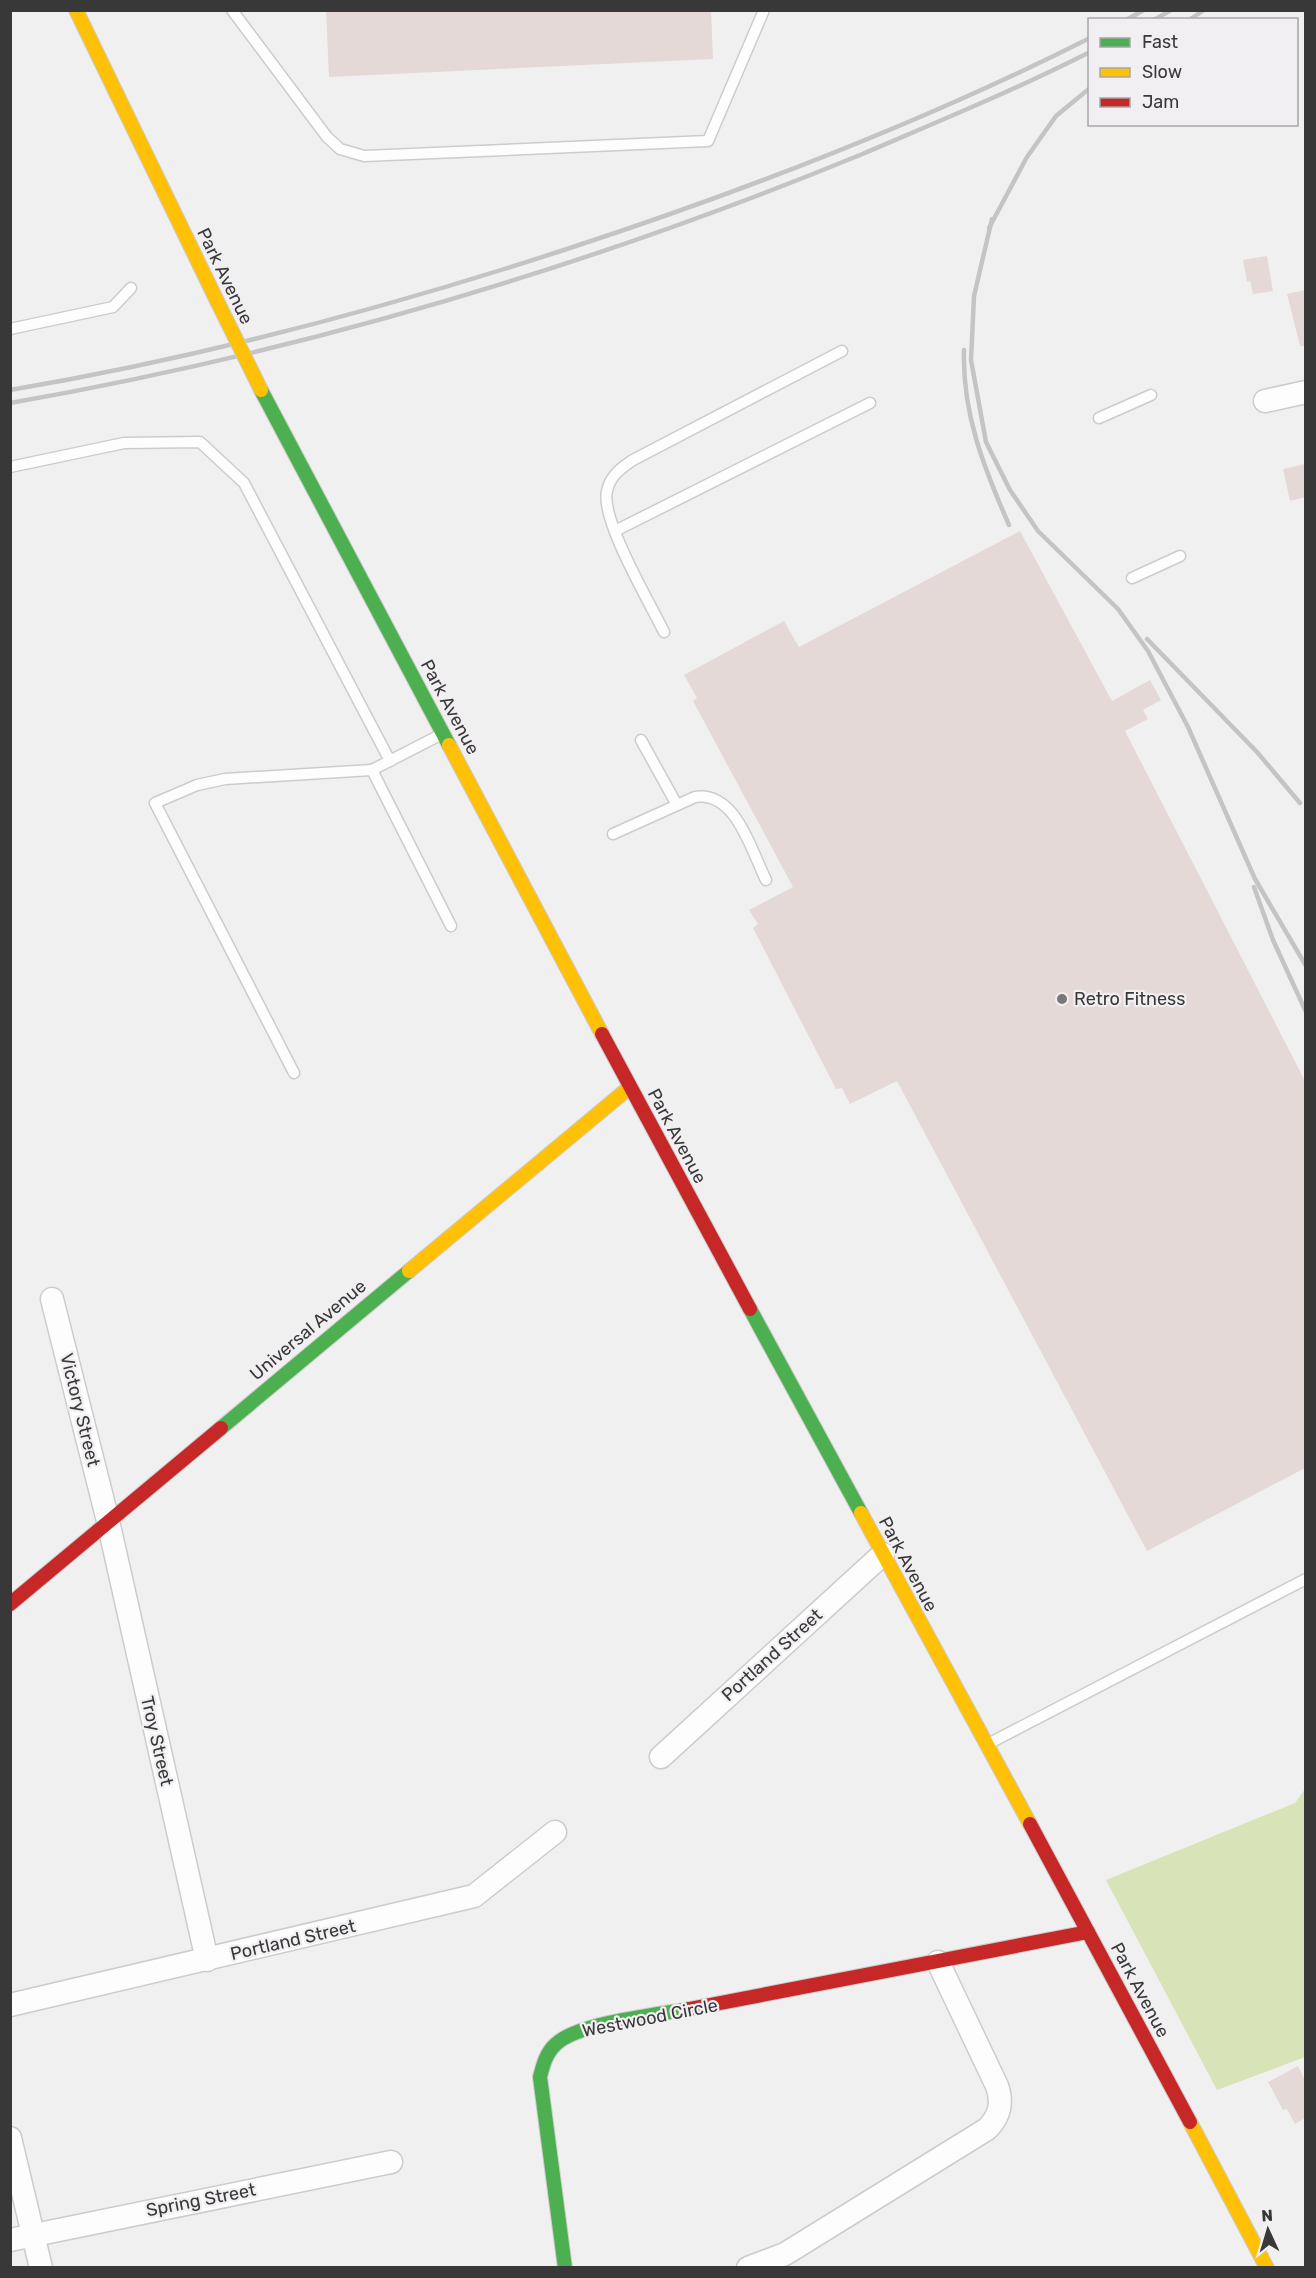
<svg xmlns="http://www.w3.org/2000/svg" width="1316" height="2278" viewBox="0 0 1316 2278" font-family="Rubik,sans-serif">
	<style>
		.green { fill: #d8e3b7 }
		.building { fill: #e4d9d6 }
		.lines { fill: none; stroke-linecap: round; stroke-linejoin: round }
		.lane-casing { stroke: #cdcccd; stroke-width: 13 }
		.street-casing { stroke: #cdcccd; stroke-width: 25 }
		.fast-casing { stroke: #cdcccd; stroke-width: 16 }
		.slow-casing { stroke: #cdcccd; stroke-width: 16 }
		.jam-casing { stroke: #cdcccd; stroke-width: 16 }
		.lane { stroke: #fdfdfd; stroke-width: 10 }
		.street { stroke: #fdfdfd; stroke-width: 22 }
		.fast { stroke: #4caf50; stroke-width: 14 }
		.slow { stroke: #ffc107; stroke-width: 14 }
		.jam { stroke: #c62828; stroke-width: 14 }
		.rail { stroke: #c5c4c5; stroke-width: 4.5 }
		.slow-bridge-casing { stroke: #cdcccd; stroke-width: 16; stroke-linecap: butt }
		.slow-bridge { stroke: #ffc107; stroke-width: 14 }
		.poi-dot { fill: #797879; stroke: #f1eff2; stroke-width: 2 }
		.labels { text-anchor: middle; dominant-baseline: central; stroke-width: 4.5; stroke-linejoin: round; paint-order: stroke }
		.street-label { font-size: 18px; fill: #393839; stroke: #f1eff2 }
		.poi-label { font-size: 18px; fill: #393839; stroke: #f1eff2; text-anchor: start }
	</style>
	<rect width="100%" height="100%" fill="#f1f0f1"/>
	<path class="green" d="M1305 1789V2057L1217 2090 1106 1880 1295 1803Z"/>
	<g class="building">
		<path d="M326 10H711L713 59 329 77Z"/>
		<path d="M1267 256 1273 291 1253 294 1250 281 1247 282 1243 260Z"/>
		<path d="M1305 290V346H1300L1287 294Z"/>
		<path d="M1305 464V497L1290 501 1283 469Z"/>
		<path d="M1020 531 1112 701 1150 680 1161 700 1143 710 1148 719 1125 731 1305 1081V1468L1147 1551 897 1081 850 1104 842 1088 836 1089 753 928 758 924 749 910 793 887 693 701 697 698 684 675 784 621 799 647Z"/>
		<path d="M1298 2066 1305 2080V2118L1295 2124 1287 2109 1283 2110 1268 2082Z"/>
	</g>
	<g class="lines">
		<defs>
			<g id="lane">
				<path d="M232 10 327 137 340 149 364 156 708 141 764 10"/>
				<path d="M10 329 113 307 131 288"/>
				<path d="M1099 418 1151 395"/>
				<path d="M10 467 124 443 200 442 244 483 390 761"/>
				<path d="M615 531 870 403"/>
				<path d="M1132 578 1180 556"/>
				<path d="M664 632C650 603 600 519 607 491 610 476 621 468 633 460L842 351"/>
				<path d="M440 735 372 770 451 926"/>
				<path d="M641 740 677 805"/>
				<path d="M613 834 695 797C736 791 751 850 766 880"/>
				<path d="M294 1073 155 803 197 785 225 779 372 770"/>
				<path d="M988 1744 1306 1579"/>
			</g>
			<g id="street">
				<path d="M1265 401 1306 392"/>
				<path d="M52 1299 108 1521 207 1960"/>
				<path d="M661 1757 883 1554"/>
				<path d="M10 2005 474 1896 555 1832"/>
				<path d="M10 2138 41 2268"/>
				<path d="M10 2240 391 2162"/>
				<path d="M748 2268 785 2254 987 2129C1000 2116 1003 2103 997 2086L938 1962"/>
			</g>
			<g id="fast">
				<path d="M261 390 449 745"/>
				<path d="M750 1309 861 1513"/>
				<path d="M221 1428 409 1271"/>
				<path d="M565 2268 540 2077C543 2065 546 2053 556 2044 578 2023 656 2015 689 2009"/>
			</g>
			<g id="slow">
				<path d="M76 10 218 303"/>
				<path d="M449 745 602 1034"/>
				<path d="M409 1271 630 1087"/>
				<path d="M861 1513 1030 1824"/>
				<path d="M1190 2122 1267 2268"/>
			</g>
			<g id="jam">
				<path d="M602 1034 750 1309"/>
				<path d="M10 1604 221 1428"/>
				<path d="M1030 1824 1190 2122"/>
				<path d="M689 2009 1088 1932"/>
			</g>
		</defs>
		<use href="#lane" class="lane-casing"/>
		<use href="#street" class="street-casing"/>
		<use href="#fast" class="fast-casing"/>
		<use href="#slow" class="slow-casing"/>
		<use href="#jam" class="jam-casing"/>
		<use href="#lane" class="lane"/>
		<use href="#street" class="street"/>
		<use href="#fast" class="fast"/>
		<use href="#slow" class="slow"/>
		<use href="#jam" class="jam"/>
		<g class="rail">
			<path d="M1126 20 1144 10"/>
			<path d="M1154 20 1171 10"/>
			<path d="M1189 20 1204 10"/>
			<path d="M992 219 974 296 971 360 986 442 1010 490 1038 531 1118 609 1148 651 1188 727 1255 879 1306 966"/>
			<path d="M989 228 1027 157 1056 116 1090 88"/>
			<path d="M964 350C962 413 984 468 1009 525"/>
			<path d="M10 390C200 358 387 308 570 248 747 190 923 122 1090 38"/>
			<path d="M10 403C301 352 587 267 860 155 937 122 1015 90 1090 52"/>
			<path d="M1147 639 1257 752 1300 803"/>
			<path d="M1254 887 1273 940 1306 1012"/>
		</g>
		<defs>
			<path id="slow-bridge" d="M218 303 261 390"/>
		</defs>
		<use href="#slow-bridge" class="slow-bridge-casing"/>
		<use href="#slow-bridge" class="slow-bridge"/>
	</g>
	<circle class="poi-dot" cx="1062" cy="999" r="6"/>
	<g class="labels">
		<g class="street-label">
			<text transform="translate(225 276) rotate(64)">Park Avenue</text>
			<text transform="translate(450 707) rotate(62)">Park Avenue</text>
			<text transform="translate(677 1136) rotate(62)">Park Avenue</text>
			<text transform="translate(308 1330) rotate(-40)">Universal Avenue</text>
			<text transform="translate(80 1410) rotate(76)">Victory Street</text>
			<text transform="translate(908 1564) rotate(62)">Park Avenue</text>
			<text transform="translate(772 1655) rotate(-42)">Portland Street</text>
			<text transform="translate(157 1741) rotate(77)">Troy Street</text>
			<text transform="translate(293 1940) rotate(-13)">Portland Street</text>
			<text transform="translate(1140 1990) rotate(62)">Park Avenue</text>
			<text transform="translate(650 2018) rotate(-11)">Westwood Circle</text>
			<text transform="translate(201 2200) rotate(-11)">Spring Street</text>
		</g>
		<g class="poi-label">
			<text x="1074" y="999">Retro Fitness</text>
		</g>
	</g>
	<rect width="1316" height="2278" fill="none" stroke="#393839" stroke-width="24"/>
	<rect x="1088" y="18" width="210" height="108" fill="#f1eff2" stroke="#a7a6a8" stroke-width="1.5"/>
	<rect x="1100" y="38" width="30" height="9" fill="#4caf50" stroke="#a7a6a8" stroke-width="1.5"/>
	<text x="1142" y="48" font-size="18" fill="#393839">Fast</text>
	<rect x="1100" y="68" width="30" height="9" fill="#ffc107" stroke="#a7a6a8" stroke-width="1.5"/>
	<text x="1142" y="78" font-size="18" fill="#393839">Slow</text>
	<rect x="1100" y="98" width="30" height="9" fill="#c62828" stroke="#a7a6a8" stroke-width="1.5"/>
	<text x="1142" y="108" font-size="18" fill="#393839">Jam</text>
	<g transform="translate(1268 2230) rotate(356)" stroke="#f1eff2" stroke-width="4.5" paint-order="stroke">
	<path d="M0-4.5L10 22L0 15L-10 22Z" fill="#393839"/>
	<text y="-9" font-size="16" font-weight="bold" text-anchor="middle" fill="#393839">N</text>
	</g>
</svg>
